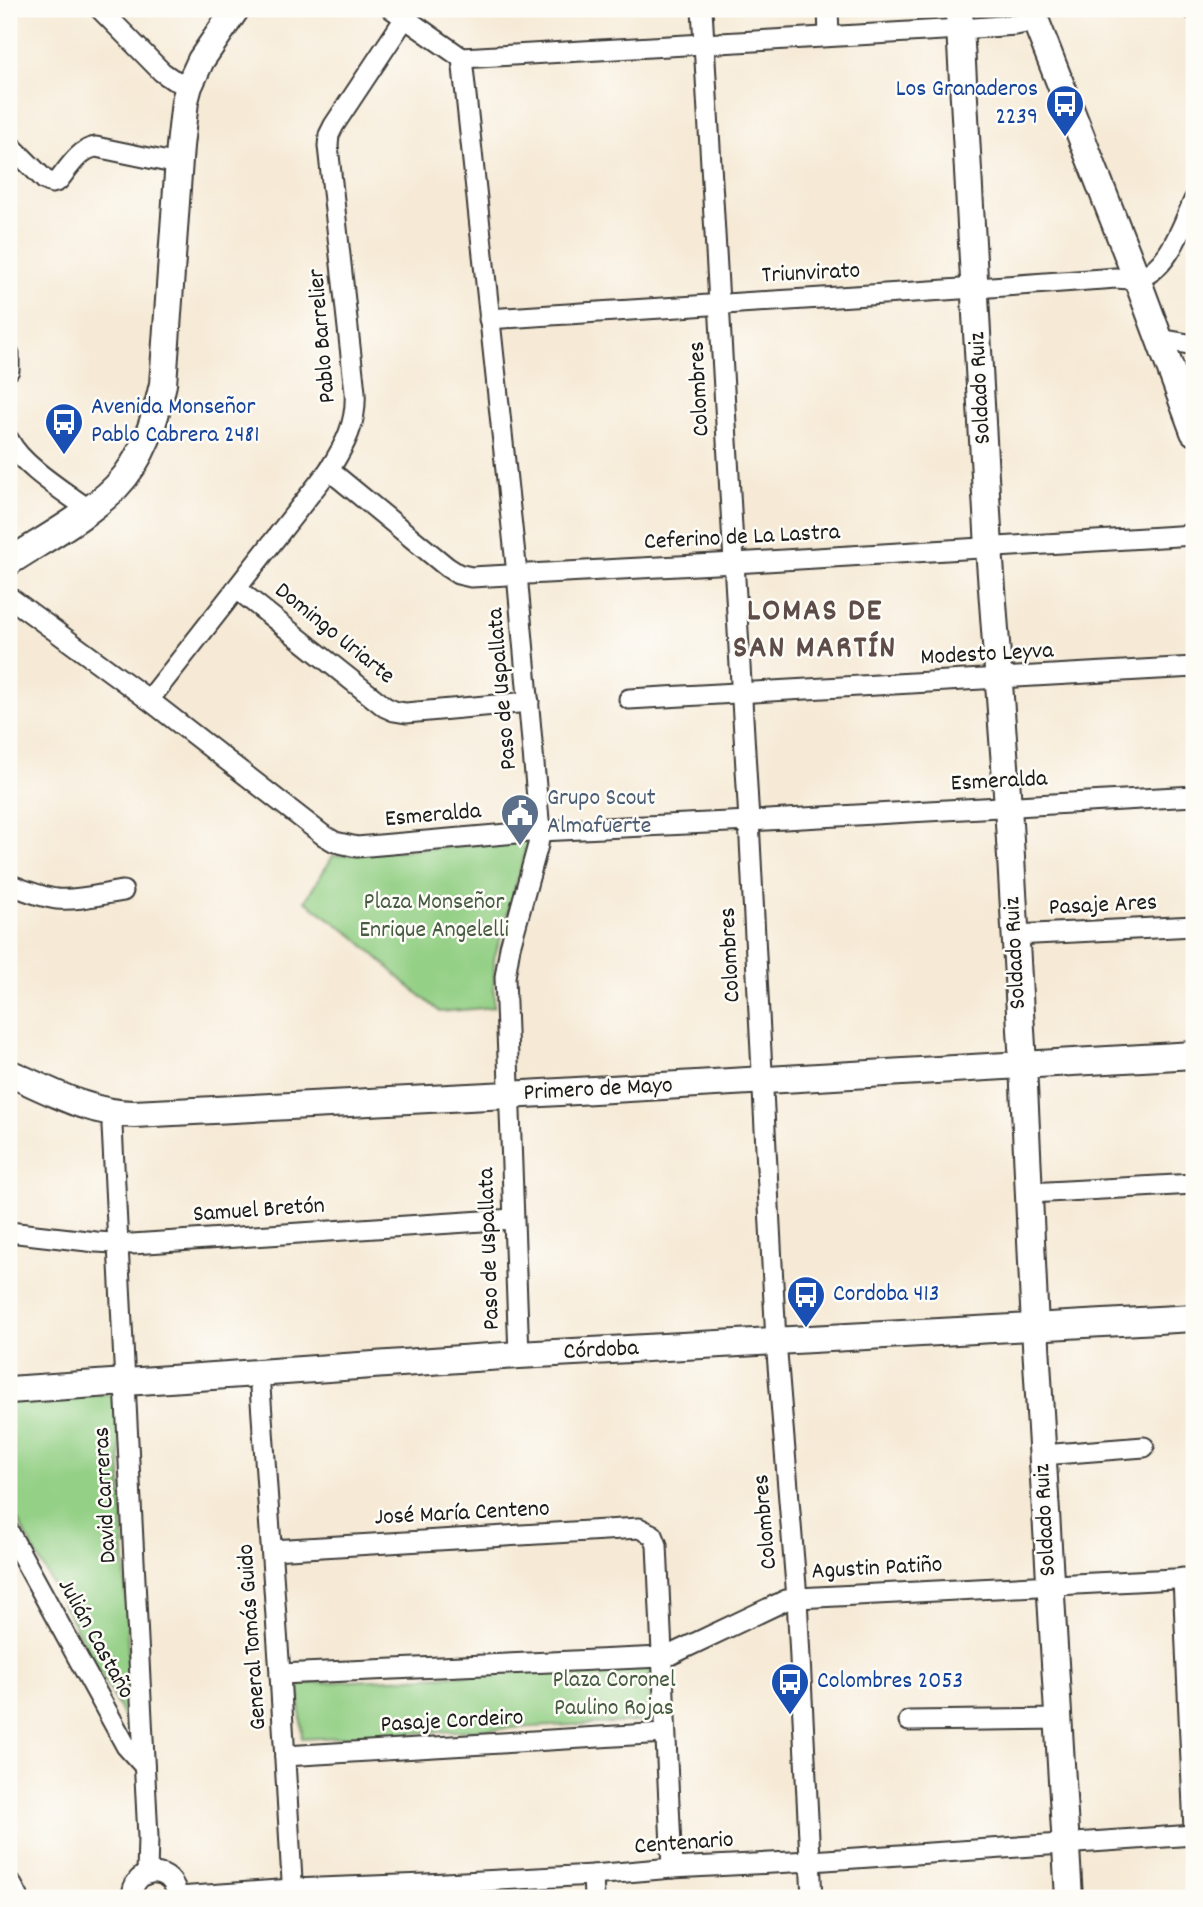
<svg xmlns="http://www.w3.org/2000/svg" width="1203" height="1907" viewBox="0 0 1203 1907" font-family="Dekko,sans-serif">
	<style>
		.green { fill: #94d086; stroke: #587651; stroke-width: 2 }
		.lines { fill: none; stroke-linecap: round; stroke-linejoin: round }
		.minor-casing { stroke: #3d3b38; stroke-width: 23 }
		.major-casing { stroke: #3d3b38; stroke-width: 30 }
		.minor { stroke: #fff; stroke-width: 19 }
		.major { stroke: #fff; stroke-width: 26 }
		.labels { text-anchor: middle; dominant-baseline: central; stroke-width: 5; stroke-linejoin: round; paint-order: stroke }
		.transit-label { font-size: 24px; fill: #164399; stroke: #fdfcf7; text-anchor: start }
		.street-label { font-size: 24px; fill: #1c1c1c; stroke: #fdfcf7 }
		.service-label { font-size: 24px; fill: #4e5e75; stroke: #fdfcf7; text-anchor: start }
		.park-label { font-size: 24px; fill: #465b41; stroke: #fdfcf7 }
		.district-label { font-size: 32px; font-weight: bold; letter-spacing: 2px; fill: #5e4c49; stroke: #fdfcf7 }
	</style>
	<rect width="100%" height="100%" fill="#fdfcf7"/>
	<filter id="ink" filterUnits="userSpaceOnUse"><feTurbulence type="fractalNoise" baseFrequency=".0143" numOctaves="2"/><feDisplacementMap in="SourceGraphic" scale="14" xChannelSelector="R" yChannelSelector="G"/><feConvolveMatrix kernelMatrix="1 2 1 2 8 2 1 2 1" color-interpolation-filters="sRGB"/></filter>
	<filter id="wash" filterUnits="userSpaceOnUse"><feTurbulence type="fractalNoise" baseFrequency=".00686" numOctaves="4" result="noise"/><feDisplacementMap in="SourceGraphic" scale="28" xChannelSelector="R" yChannelSelector="G"/><feGaussianBlur stdDeviation="1.57" result="paint"/><feColorMatrix in="noise" values="0 0 0 0 0 0 0 0 0 0 0 0 0 0 0 0 0 1.4 0 .05"/><feComposite in="paint" operator="in"/></filter>
	<g filter="url(#wash)">
		<rect width="100%" height="100%" fill="#f6ead6"/>
		<g class="green">
			<path d="M529 840 494 959V1007L440 1012 404 982 355 937 305 901 333 856Z"/>
			<path d="M118 1393 131 1730 9 1504V1402Z"/>
			<path d="M650 1665 651 1721 302 1739 299 1684Z"/>
		</g>
	</g>
	<g filter="url(#ink)">
		<g class="lines">
			<defs>
				<g id="minor">
					<path d="M100 9 162 72 172 79 189 86"/>
					<path d="M392 9 462 58 960 29 1016 25 1036 21"/>
					<path d="M702 9 749 821 776 1341 797 1598 812 1898"/>
					<path d="M828 9 829 36"/>
					<path d="M1192 9 1194 10"/>
					<path d="M462 58 517 574 540 831 538 845 510 947 505 977 519 1355"/>
					<path d="M9 144 45 180 52 183 58 181C68 169 79 149 96 147L178 164"/>
					<path d="M489 319C698 305 906 294 1115 278 1122 278 1130 280 1137 278 1168 271 1182 226 1194 200"/>
					<path d="M1160 339 1194 345"/>
					<path d="M9 354V370"/>
					<path d="M9 440C21 465 65 492 88 509"/>
					<path d="M329 470 447 567 458 574 471 577 734 563 1194 535"/>
					<path d="M237 589 385 707 394 711 406 713 529 702"/>
					<path d="M9 597 149 700 323 835 335 842 357 847 540 831 749 821 1194 796"/>
					<path d="M629 699 1194 667"/>
					<path d="M149 700 329 470C345 445 357 423 355 392L328 146 329 135 334 125 411 9"/>
					<path d="M9 884C24 890 40 897 57 899 78 901 102 894 123 891"/>
					<path d="M1015 935 1194 926"/>
					<path d="M115 1114 112 1126 148 1837 147 1874"/>
					<path d="M1030 1193 1194 1184"/>
					<path d="M9 1232 96 1242 132 1244 513 1219"/>
					<path d="M259 1373 280 1674 293 1898"/>
					<path d="M1042 1455 1144 1447"/>
					<path d="M9 1532 126 1746 144 1766"/>
					<path d="M272 1550 639 1528 653 1535 657 1545 672 1868"/>
					<path d="M1183 1578 1194 1830"/>
					<path d="M280 1674 662 1657 670 1655 786 1600 797 1598 1194 1578"/>
					<path d="M909 1721 1059 1719"/>
					<path d="M285 1756 665 1733"/>
					<path d="M593 1875 594 1898"/>
					<path d="M178 1897 292 1889 426 1884 593 1875 672 1868 811 1861 1194 1835"/>
					<path d="M132 1898C132 1864 176 1865 177 1898"/>
				</g>
				<g id="major">
					<path d="M959 9 989 548 1008 806 1023 1064 1035 1328 1069 1898"/>
					<path d="M1031 9 1137 279 1194 432"/>
					<path d="M9 562C44 539 86 517 116 487 143 459 155 421 163 384L180 146 185 101 189 86 201 60 236 9"/>
					<path d="M9 1073C49 1090 90 1114 134 1114L508 1095 1194 1055"/>
					<path d="M9 1390 519 1355 1194 1318"/>
					<path d="M9 1887 15 1898"/>
				</g>
			</defs>
			<use href="#minor" class="minor-casing"/>
			<use href="#major" class="major-casing"/>
			<use href="#minor" class="minor"/>
			<use href="#major" class="major"/>
		</g>
	</g>
	<defs>
		<symbol id="bus-pin" viewBox="-11 -11 22 30"><path d="M0 17L-7.5 6A9.5 9.5 0 1 1 7.5 6Z" fill="#1a4fb4" stroke="#fdfcf7"/><path d="M-5-6H5V4H4V6H2V4H-2V6H-4V4H-5ZM-3.5-4V0h7V-4ZM-3.5 1.2v1.5H-2V1.2ZM2 1.2v1.5H3.5V1.2Z" fill="#fff"/></symbol>
		<symbol id="civic-pin" viewBox="-11 -11 22 30"><path d="M0 17L-7.5 6A9.5 9.5 0 1 1 7.5 6Z" fill="#5c6f8a" stroke="#fdfcf7"/><path d="M-.6-6.5H3V-4.5H.6V-3L4-1V1h2V6H-6V1h2V-1L-.6-3ZM-1.2 2.5V6h2.4V2.5Z" fill="#fff"/></symbol>
	</defs>
	<g fill-rule="evenodd">
		<use href="#bus-pin" x="1043" y="82" width="44" height="60"/>
		<use href="#bus-pin" x="42" y="400" width="44" height="60"/>
		<use href="#civic-pin" x="498" y="791" width="44" height="60"/>
		<use href="#bus-pin" x="784" y="1273" width="44" height="60"/>
		<use href="#bus-pin" x="768" y="1660" width="44" height="60"/>
	</g>
	<g class="labels">
		<g class="transit-label">
			<text x="1038" y="90" text-anchor="end">Los Granaderos<tspan x="1038" dy="28">2239</tspan></text>
			<text x="91" y="408">Avenida Monseñor<tspan x="91" dy="28">Pablo Cabrera 2481</tspan></text>
			<text x="833" y="1295">Cordoba 413</text>
			<text x="817" y="1682">Colombres 2053</text>
		</g>
		<g class="street-label">
			<text transform="translate(811 274) rotate(-3)">Triunvirato</text>
			<text transform="translate(323 336) rotate(-95)">Pablo Barrelier</text>
			<text transform="translate(981 388) rotate(-93)">Soldado Ruiz</text>
			<text transform="translate(700 389) rotate(-93)">Colombres</text>
			<text transform="translate(742 538) rotate(-3)">Ceferino de La Lastra</text>
			<text transform="translate(334 634) rotate(39)">Domingo Uriarte</text>
			<text transform="translate(987 655) rotate(-3)">Modesto Leyva</text>
			<text transform="translate(503 689) rotate(-95)">Paso de Uspallata</text>
			<text transform="translate(999 782) rotate(-3)">Esmeralda</text>
			<text transform="translate(433 816) rotate(-5)">Esmeralda</text>
			<text transform="translate(1103 906) rotate(-3)">Pasaje Ares</text>
			<text transform="translate(1016 953) rotate(-93)">Soldado Ruiz</text>
			<text transform="translate(731 955) rotate(-93)">Colombres</text>
			<text transform="translate(598 1090) rotate(-3)">Primero de Mayo</text>
			<text transform="translate(259 1211) rotate(-4)">Samuel Bretón</text>
			<text transform="translate(490 1249) rotate(-92)">Paso de Uspallata</text>
			<text transform="translate(601 1351) rotate(-3)">Córdoba</text>
			<text transform="translate(106 1495) rotate(-93)">David Carreras</text>
			<text transform="translate(462 1514) rotate(-3)">José María Centeno</text>
			<text transform="translate(1046 1520) rotate(-93)">Soldado Ruiz</text>
			<text transform="translate(766 1522) rotate(-95)">Colombres</text>
			<text transform="translate(877 1569) rotate(-3)">Agustin Patiño</text>
			<text transform="translate(253 1637) rotate(-94)">General Tomás Guido</text>
			<text transform="translate(95 1639) rotate(61)">Julián Castaño</text>
			<text transform="translate(452 1722) rotate(-3)">Pasaje Cordeiro</text>
			<text transform="translate(684 1844) rotate(-4)">Centenario</text>
		</g>
		<g class="service-label">
			<text x="547" y="799">Grupo Scout<tspan x="547" dy="28">Almafuerte</tspan></text>
		</g>
		<g class="park-label">
			<text x="434" y="903">Plaza Monseñor<tspan x="434" dy="28">Enrique Angelelli</tspan></text>
			<text x="614" y="1681">Plaza Coronel<tspan x="614" dy="28">Paulino Rojas</tspan></text>
		</g>
		<g class="district-label">
			<text x="815" y="613">LOMAS DE<tspan x="815" dy="37">SAN MARTÍN</tspan></text>
		</g>
	</g>
	<rect width="1203" height="1907" fill="none" stroke="#fdfcf7" stroke-width="35"/>
</svg>
